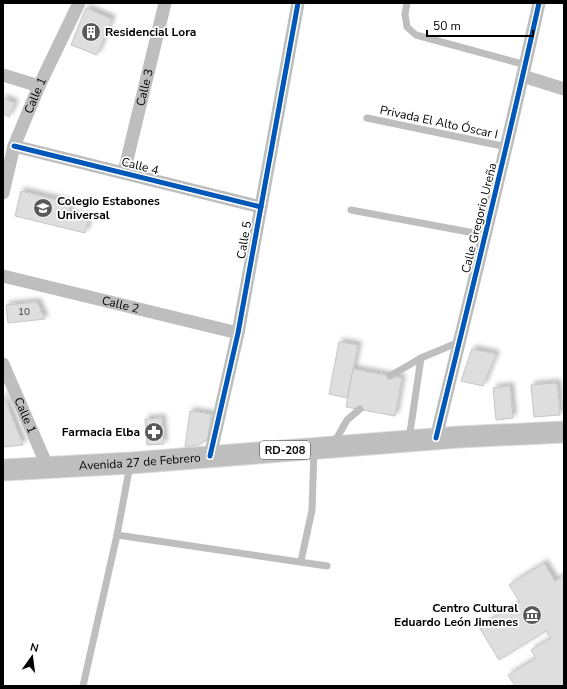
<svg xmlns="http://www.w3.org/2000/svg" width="567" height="689" viewBox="0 0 567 689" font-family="'Nunito Sans',sans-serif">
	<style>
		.building { fill: #dedede; stroke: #c6c6c6; filter: url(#shadow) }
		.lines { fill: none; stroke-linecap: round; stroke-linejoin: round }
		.primary-casing { stroke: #dbdbdb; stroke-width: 23 }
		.service { stroke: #bebebe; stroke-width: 7 }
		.minor { stroke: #bebebe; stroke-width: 13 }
		.primary { stroke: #bebebe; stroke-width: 21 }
		.cycleway-casing { stroke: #fff; stroke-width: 8 }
		.cycleway { stroke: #0057b8; stroke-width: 5 }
		.labels { text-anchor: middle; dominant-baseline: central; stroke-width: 3.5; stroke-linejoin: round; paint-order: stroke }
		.number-label { font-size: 10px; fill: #383838 }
		.shield { fill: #fff; stroke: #4c4c4c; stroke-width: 1 }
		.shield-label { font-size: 11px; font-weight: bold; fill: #000 }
		.poi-label { font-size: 12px; font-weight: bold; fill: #000; stroke: #fff; text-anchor: start }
		.street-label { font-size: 12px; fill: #000; stroke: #fff }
	</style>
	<defs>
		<filter id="shadow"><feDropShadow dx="3.5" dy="-3.5" stdDeviation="2" flood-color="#0004"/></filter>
	</defs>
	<rect width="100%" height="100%" fill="#fff"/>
	<g class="building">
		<path d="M86 8 112 19 97 55 71 45Z"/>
		<path d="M3 98 15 103 9 117 3 114Z"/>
		<path d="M21 191 71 203 68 213 89 218 85 233 15 216Z"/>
		<path d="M37 302 45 319 8 323 6 305Z"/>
		<path d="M339 342 358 345 347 398 329 394Z"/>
		<path d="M472 349 496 354 483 386 461 381Z"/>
		<path d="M353 369 402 378 395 416 346 407Z"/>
		<path d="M557 383 560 415 534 417 531 385Z"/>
		<path d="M510 386 513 418 496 420 493 388Z"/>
		<path d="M3 394 23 445 3 447Z"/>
		<path d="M190 411 211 414 208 439 199 445 185 447Z"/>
		<path d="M162 418 164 444 147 445 145 419Z"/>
		<path d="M544 563 555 581 564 575V686H515L508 675 536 658 531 650 551 638 546 631 499 660 479 627 520 602 509 585Z"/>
	</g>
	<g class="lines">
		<defs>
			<g id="primary">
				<path id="s5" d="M3 470 131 463 459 437 564 432"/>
			</g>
		</defs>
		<use href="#primary" class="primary-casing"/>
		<g class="service">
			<path d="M407 3 405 14 407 27 416 35 526 65"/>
			<path d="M367 118 507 147"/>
			<path d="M351 210 485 235"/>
			<path d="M390 376 421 358 459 342"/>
			<path d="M409 439 421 358"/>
			<path d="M334 443 347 420 360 409"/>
			<path d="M117 535 327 566"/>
			<path d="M301 561 312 510 314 450"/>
			<path d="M83 686 117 535 130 465"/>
		</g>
		<g class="minor">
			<path d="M3 75 39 86"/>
			<path d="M523 76 564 89"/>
			<path d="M14 146 261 207"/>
			<path id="s1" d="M124 172 165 3"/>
			<path id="s2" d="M3 193 14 146 39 86 79 3"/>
			<path id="s3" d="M3 276 238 333"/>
			<path id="s4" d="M3 364 48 468"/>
			<path d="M436 438C471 293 507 149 539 3"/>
			<path d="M210 456 238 333 298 3"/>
		</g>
		<use href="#primary" class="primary"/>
		<defs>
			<g id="cycleway">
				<path d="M14 146 261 207"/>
				<path d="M436 438C471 293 507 149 539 3"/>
				<path d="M210 456 238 333 298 3"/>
			</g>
		</defs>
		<use href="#cycleway" class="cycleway-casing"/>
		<use href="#cycleway" class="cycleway"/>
	</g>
	<defs>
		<symbol id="building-disc" viewBox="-11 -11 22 22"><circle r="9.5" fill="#595959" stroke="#fff"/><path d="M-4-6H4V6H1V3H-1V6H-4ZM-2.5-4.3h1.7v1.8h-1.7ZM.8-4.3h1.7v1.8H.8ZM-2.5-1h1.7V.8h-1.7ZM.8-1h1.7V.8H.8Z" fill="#fff"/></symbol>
		<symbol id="school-disc" viewBox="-11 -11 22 22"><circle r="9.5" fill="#595959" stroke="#fff"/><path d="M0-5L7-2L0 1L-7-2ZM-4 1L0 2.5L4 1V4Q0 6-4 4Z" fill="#fff"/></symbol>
		<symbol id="pharmacy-disc" viewBox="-11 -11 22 22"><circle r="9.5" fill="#595959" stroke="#fff"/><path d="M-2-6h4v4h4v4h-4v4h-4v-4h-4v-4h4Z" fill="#fff"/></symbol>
		<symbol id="museum-disc" viewBox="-11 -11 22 22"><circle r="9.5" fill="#595959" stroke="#fff"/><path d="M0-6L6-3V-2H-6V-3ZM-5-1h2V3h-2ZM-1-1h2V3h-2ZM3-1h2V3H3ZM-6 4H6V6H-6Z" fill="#fff"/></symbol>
	</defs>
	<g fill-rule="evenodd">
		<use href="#building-disc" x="80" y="21" width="22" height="22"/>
		<use href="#school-disc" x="32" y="197" width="22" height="22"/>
		<use href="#pharmacy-disc" x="143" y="421" width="22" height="22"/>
		<use href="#museum-disc" x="521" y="604" width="22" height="22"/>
	</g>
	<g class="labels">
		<g class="number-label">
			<text x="24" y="312">10</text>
		</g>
		<rect class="shield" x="260" y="441" width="50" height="18" rx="3"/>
		<g class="shield-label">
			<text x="285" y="450">RD-208</text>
		</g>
		<g class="poi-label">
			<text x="105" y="32">Residencial Lora</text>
			<text x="57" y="201">Colegio Estabones<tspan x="57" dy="14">Universal</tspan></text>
			<text x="140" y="432" text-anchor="end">Farmacia Elba</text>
			<text x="518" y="608" text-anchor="end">Centro Cultural<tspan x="518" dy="14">Eduardo León Jimenes</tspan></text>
		</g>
		<g class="street-label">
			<text stroke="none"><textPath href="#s1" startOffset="87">Calle 3</textPath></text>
			<text stroke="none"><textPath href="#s2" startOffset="103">Calle 1</textPath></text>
			<text transform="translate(439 122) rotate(12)">Privada El Alto Óscar I</text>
			<text transform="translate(140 166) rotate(14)">Calle 4</text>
			<text transform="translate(479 218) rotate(-76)">Calle Gregorio Ureña</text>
			<text transform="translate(244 240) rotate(-80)">Calle 5</text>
			<text stroke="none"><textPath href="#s3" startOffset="121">Calle 2</textPath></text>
			<text stroke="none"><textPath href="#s4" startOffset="56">Calle 1</textPath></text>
			<text stroke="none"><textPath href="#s5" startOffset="137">Avenida 27 de Febrero</textPath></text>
		</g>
	</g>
	<rect width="567" height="689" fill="none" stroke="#000000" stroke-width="8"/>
	<g transform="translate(32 657) rotate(14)" stroke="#ffffff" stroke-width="3" paint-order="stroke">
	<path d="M0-3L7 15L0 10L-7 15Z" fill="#000000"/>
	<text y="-6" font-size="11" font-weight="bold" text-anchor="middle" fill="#000000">N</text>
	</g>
	<path d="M427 30v6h106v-6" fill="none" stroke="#000000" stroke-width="2"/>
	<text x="433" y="30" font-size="12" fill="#000000" stroke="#ffffff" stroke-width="3" paint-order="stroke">50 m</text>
</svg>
